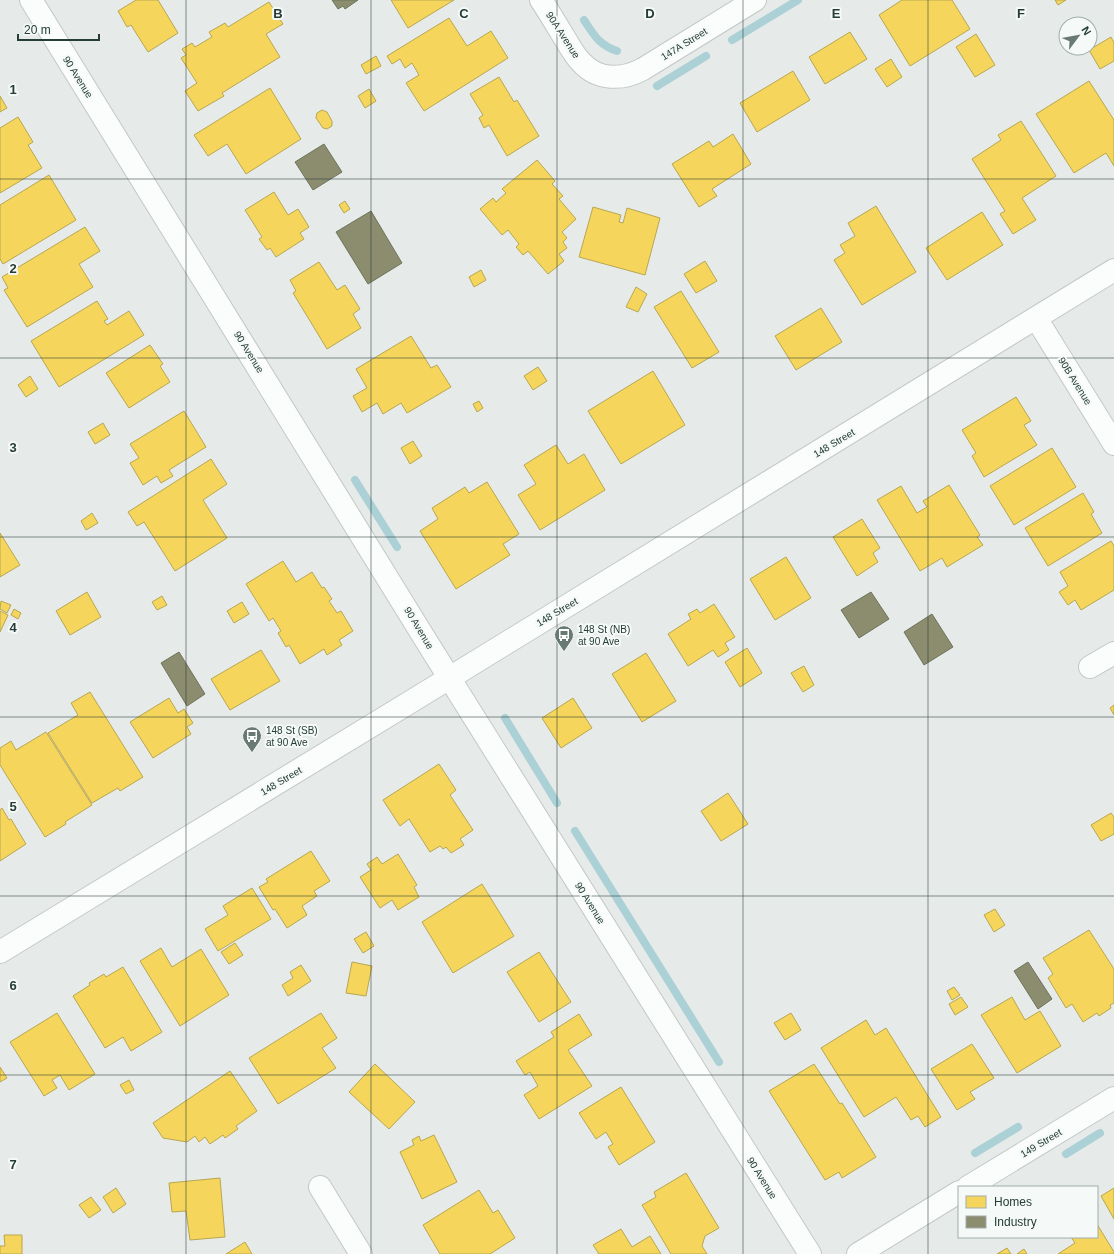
<svg xmlns="http://www.w3.org/2000/svg" width="1114" height="1254" viewBox="0 0 1114 1254" font-family="Helvetica,sans-serif">
	<style>
		.homes { fill: #f6d55c; stroke: #b7a751 }
		.industry { fill: #8c8c6e; stroke: #6d745d }
		.lines { fill: none; stroke-linecap: round; stroke-linejoin: round }
		.stream { stroke: #abd0d5; stroke-width: 8 }
		.minor-casing { stroke: #c3c8c6; stroke-width: 24 }
		.minor { stroke: #fbfcfc; stroke-width: 22 }
		.grid { fill: none; stroke: #253d36; stroke-width: 1; stroke-opacity: 0.55 }
		.labels { text-anchor: middle; dominant-baseline: central; stroke-width: 4; stroke-linejoin: round; paint-order: stroke }
		.street-label { font-size: 10px; fill: #253d36; stroke: #f5f9f7 }
		.poi-label { font-size: 10px; fill: #253d36; stroke: #f5f9f7; text-anchor: start }
		.grid-label { font-size: 13px; text-anchor: middle; font-weight: bold; fill: #253d36; stroke: #f5f9f7; stroke-width: 4; stroke-linejoin: round; paint-order: stroke }
	</style>
	<rect width="100%" height="100%" fill="#e6ebe9"/>
	<g class="homes">
		<path d="M136 0H158L178 33 148 52 131 25 127 27 118 11Z"/>
		<path d="M391 0H454L408 28Z"/>
		<path d="M902 0H952L970 29 910 66 879 15Z"/>
		<path d="M1055 0H1066L1058 5Z"/>
		<path d="M269 2 283 24 266 34 280 57 222 93 224 96 198 111 185 91 197 83 181 58 186 55 182 49 192 43 195 47 212 37 209 32 225 23 228 27Z"/>
		<path d="M449 18 467 46 491 31 508 58 424 111 406 83 419 75 412 63 405 68 400 59 392 64 387 56Z"/>
		<path d="M850 32 867 59 825 84 809 57Z"/>
		<path d="M976 34 995 65 975 77 956 47Z"/>
		<path d="M1111 37 1114 43V61L1100 69 1089 50Z"/>
		<path d="M376 56 381 66 366 74 361 65Z"/>
		<path d="M891 59 902 77 887 87 875 69Z"/>
		<path d="M793 71 810 100 757 132 740 103Z"/>
		<path d="M499 77 514 102 517 100 539 136 507 156 489 125 484 128 479 118 483 115 470 94Z"/>
		<path d="M1089 81 1114 120V166L1106 153 1074 173 1036 114Z"/>
		<path d="M270 88 301 139 246 174 227 144 208 156 194 135Z"/>
		<path d="M369 89 376 101 365 108 358 96Z"/>
		<path d="M0 96 7 108 0 112Z"/>
		<path d="M322 110 327 112 332 121V126L327 129 323 128 316 118 317 113Z"/>
		<path d="M18 117 33 142 28 145 42 168 0 193V128Z"/>
		<path d="M1021 121 1056 176 1022 198 1036 220 1013 234 1000 214 1005 211 972 159 1001 140 998 135Z"/>
		<path d="M733 134 751 164 712 189 717 196 699 207 672 164 709 141 713 147Z"/>
		<path d="M537 160 555 181 552 184 563 196 559 199 576 219 562 232 567 238 563 242 567 248 559 254 564 261 548 274 528 251 523 255 516 247 519 244 508 230 502 235 480 209 493 198 496 202 506 193 502 189Z"/>
		<path d="M49 175 76 220 3 264 0 259V205Z"/>
		<path d="M274 192 288 215 298 209 309 227 300 233 304 239 276 257 270 248 267 250 259 239 262 237 245 210Z"/>
		<path d="M345 201 350 209 344 213 339 205Z"/>
		<path d="M876 206 916 272 862 305 834 260 845 253 840 245 855 236 848 223Z"/>
		<path d="M593 207 621 215 619 222 623 223 627 208 660 218 645 275 579 257Z"/>
		<path d="M982 212 1003 245 947 280 926 248Z"/>
		<path d="M85 227 100 251 79 264 93 287 27 327 4 290 8 288 2 277Z"/>
		<path d="M705 261 717 281 696 293 684 274Z"/>
		<path d="M319 262 337 290 345 285 360 309 353 314 361 328 327 349 293 293 296 291 290 280Z"/>
		<path d="M481 270 486 280 474 287 469 277Z"/>
		<path d="M636 287 647 294 638 312 626 307Z"/>
		<path d="M681 291 719 352 692 368 654 307Z"/>
		<path d="M97 301 108 319 104 321 107 325 129 311 144 335 59 387 31 341Z"/>
		<path d="M821 308 842 342 796 370 775 336Z"/>
		<path d="M411 336 431 368 437 365 451 387 407 413 401 403 383 414 377 403 362 412 353 396 367 388 356 369Z"/>
		<path d="M150 345 163 364 160 366 170 382 129 408 106 373Z"/>
		<path d="M538 367 547 381 533 390 524 376Z"/>
		<path d="M653 371 685 425 621 464 588 411Z"/>
		<path d="M30 376 38 389 26 397 18 385Z"/>
		<path d="M1016 397 1031 421 1024 425 1037 445 984 477 972 456 976 453 962 430Z"/>
		<path d="M479 401 483 408 477 412 473 404Z"/>
		<path d="M184 411 206 447 169 470 173 476 161 483 157 476 143 485 130 463 139 458 130 444Z"/>
		<path d="M103 423 110 435 95 444 88 432Z"/>
		<path d="M413 441 422 456 410 464 401 448Z"/>
		<path d="M556 445 568 464 584 454 605 490 540 530 518 495 536 484 524 465Z"/>
		<path d="M1052 448 1076 487 1014 525 990 486Z"/>
		<path d="M211 459 227 484 203 500 227 538 175 571 144 522 137 526 128 512Z"/>
		<path d="M487 482 519 534 503 544 510 555 456 589 420 531 438 519 432 508 465 487 469 493Z"/>
		<path d="M949 485 980 535 977 537 983 545 947 567 942 558 920 571 877 500 901 486 917 513 927 507 923 501Z"/>
		<path d="M1083 493 1094 512 1091 514 1102 533 1048 566 1025 528Z"/>
		<path d="M92 513 98 523 86 530 81 521Z"/>
		<path d="M862 519 880 548 873 553 878 562 857 576 833 537Z"/>
		<path d="M0 533 20 565 0 577Z"/>
		<path d="M1111 541 1114 546V590L1081 610 1075 600 1068 605 1059 592 1068 586 1060 572Z"/>
		<path d="M786 557 811 598 775 620 750 579Z"/>
		<path d="M283 561 296 582 312 572 322 588 324 587 332 599 329 601 337 613 341 611 353 631 339 640 342 645 327 655 324 649 300 664 289 645 286 647 278 633 281 631 273 618 269 621 246 584Z"/>
		<path d="M87 592 101 617 70 635 56 611Z"/>
		<path d="M162 596 167 605 157 610 152 602Z"/>
		<path d="M1 601 11 605 7 613 0 609Z"/>
		<path d="M242 602 249 614 234 623 227 611Z"/>
		<path d="M714 604 735 637 725 643 729 650 718 657 713 650 688 666 668 634 691 619 688 614 697 609 700 613Z"/>
		<path d="M14 609 21 613 18 619 11 615Z"/>
		<path d="M0 611 8 615 0 632Z"/>
		<path d="M747 648 762 673 740 687 725 662Z"/>
		<path d="M261 650 280 681 230 710 211 679Z"/>
		<path d="M646 653 676 701 642 722 612 674Z"/>
		<path d="M804 666 814 685 803 692 791 673Z"/>
		<path d="M90 692 143 777 120 791 118 788 92 803 48 733 78 715 71 703Z"/>
		<path d="M169 698 178 713 184 709 193 723 187 727 191 734 153 758 130 722Z"/>
		<path d="M573 698 592 728 561 748 542 718Z"/>
		<path d="M1114 705V715L1110 708Z"/>
		<path d="M46 732 92 805 65 822 66 824 45 837 0 765V748L11 741 16 750Z"/>
		<path d="M439 764 456 790 450 795 473 830 460 839 464 845 451 853 446 847 443 849 440 846 430 852 409 819 400 826 383 800Z"/>
		<path d="M728 793 748 824 721 841 701 811Z"/>
		<path d="M2 808 9 820 11 819 26 844 0 861V810Z"/>
		<path d="M1111 813 1114 817V834L1101 841 1091 825Z"/>
		<path d="M311 851 330 881 314 891 317 896 302 906 307 915 287 928 275 909 273 910 259 887 268 882 266 879Z"/>
		<path d="M398 854 417 885 414 887 419 897 398 910 392 900 380 908 360 877 371 870 367 864 377 857 382 864Z"/>
		<path d="M482 884 514 936 453 973 422 922Z"/>
		<path d="M252 888 271 919 218 951 205 929 228 915 223 906Z"/>
		<path d="M995 909 1005 925 994 932 984 915Z"/>
		<path d="M1089 930 1114 969V1003L1110 1005 1111 1008 1099 1016 1097 1013 1083 1022 1072 1004 1066 1008 1048 978 1053 974 1043 958Z"/>
		<path d="M366 932 374 946 363 953 354 939Z"/>
		<path d="M235 943 243 955 229 964 221 952Z"/>
		<path d="M161 948 172 967 201 949 229 995 180 1026 140 961Z"/>
		<path d="M539 952 571 1002 539 1022 507 972Z"/>
		<path d="M352 962 372 966 366 996 346 993Z"/>
		<path d="M301 965 311 981 288 996 282 985 293 978 290 972Z"/>
		<path d="M123 967 162 1032 131 1051 123 1037 105 1048 73 996 90 985 89 983 104 974 106 977Z"/>
		<path d="M954 987 960 995 952 1000 947 991Z"/>
		<path d="M961 997 968 1007 955 1015 949 1004Z"/>
		<path d="M1012 997 1025 1020 1040 1011 1061 1046 1017 1073 981 1015Z"/>
		<path d="M57 1013 95 1074 69 1090 60 1075 52 1080 57 1088 44 1096 10 1042Z"/>
		<path d="M321 1013 337 1038 322 1048 336 1068 278 1104 249 1058Z"/>
		<path d="M791 1013 801 1030 785 1040 774 1023Z"/>
		<path d="M579 1014 592 1035 568 1050 592 1086 539 1119 524 1095 538 1086 530 1072 525 1075 516 1061 554 1037 551 1032Z"/>
		<path d="M866 1020 875 1035 886 1028 941 1117 925 1127 918 1116 911 1120 896 1097 864 1117 821 1048Z"/>
		<path d="M972 1044 994 1078 970 1092 975 1099 957 1110 931 1069Z"/>
		<path d="M375 1064 415 1102 389 1129 349 1092Z"/>
		<path d="M814 1064 840 1104 842 1103 876 1157 842 1178 839 1172 825 1180 769 1091Z"/>
		<path d="M0 1067 7 1078 0 1082Z"/>
		<path d="M230 1071 257 1111 236 1126 238 1129 225 1138 223 1135 210 1144 205 1137 199 1142 195 1136 187 1142 163 1138 153 1123Z"/>
		<path d="M129 1080 134 1090 126 1094 120 1085Z"/>
		<path d="M621 1087 655 1142 619 1165 608 1147 613 1144 606 1132 596 1139 579 1113Z"/>
		<path d="M434 1135 457 1182 422 1199 400 1152 414 1145 412 1140 419 1136 421 1141Z"/>
		<path d="M686 1173 719 1228 705 1236 702 1246 707 1254H671L642 1205 656 1197 654 1192Z"/>
		<path d="M220 1178 225 1237 190 1240 186 1211 172 1212 169 1183Z"/>
		<path d="M116 1188 126 1204 113 1213 103 1197Z"/>
		<path d="M1114 1188V1219L1101 1196Z"/>
		<path d="M479 1190 493 1213 498 1210 515 1238 490 1254H440L423 1225Z"/>
		<path d="M91 1197 101 1210 89 1218 79 1205Z"/>
		<path d="M1097 1224 1114 1252V1254H1058L1075 1243 1071 1237H1097Z"/>
		<path d="M621 1229 632 1247 650 1236 661 1254H599L593 1245Z"/>
		<path d="M4 1235H22V1254H0V1246H5Z"/>
		<path d="M245 1242 252 1254H226Z"/>
		<path d="M1007 1248 1011 1254H997Z"/>
		<path d="M1024 1249 1027 1254H1017Z"/>
	</g>
	<g class="industry">
		<path d="M332 0H358L345 9 343 6 338 9Z"/>
		<path d="M324 144 342 172 313 190 295 162Z"/>
		<path d="M371 211 402 263 368 284 336 232Z"/>
		<path d="M871 592 889 619 859 638 841 610Z"/>
		<path d="M932 614 953 647 924 665 904 632Z"/>
		<path d="M179 652 205 694 187 706 161 663Z"/>
		<path d="M1028 962 1052 999 1038 1009 1014 971Z"/>
	</g>
	<g class="lines">
		<g class="stream">
			<path d="M584 20C594 35 599 45 617 51"/>
			<path d="M732 40 798 0"/>
			<path d="M657 86 706 56"/>
			<path d="M355 480 397 547"/>
			<path d="M505 718 557 803"/>
			<path d="M575 831 719 1062"/>
			<path d="M975 1153 1018 1127"/>
			<path d="M1066 1154 1100 1133"/>
		</g>
		<defs>
			<g id="minor">
				<path d="M31 0 425 639 810 1254"/>
				<path d="M541 0C549 12 556 24 564 37 569 45 574 55 581 62 598 81 623 80 643 69L755 0"/>
				<path d="M1036 318 1114 444"/>
				<path d="M1090 667 1114 653"/>
				<path d="M0 952 407 704 1114 270"/>
				<path d="M320 1187 361 1254"/>
				<path d="M968 1187 1114 1098"/>
				<path d="M858 1254 959 1192"/>
			</g>
		</defs>
		<use href="#minor" class="minor-casing"/>
		<use href="#minor" class="minor"/>
	</g>
	<path class="grid" d="M186 0V1254M371 0V1254M557 0V1254M743 0V1254M928 0V1254M0 179H1114M0 358H1114M0 537H1114M0 717H1114M0 896H1114M0 1075H1114"/>
	<defs>
		<symbol id="bus-pin" viewBox="-11 -11 22 30"><path d="M0 17L-7.5 6A9.5 9.5 0 1 1 7.5 6Z" fill="#697a75" stroke="#f5f9f7"/><path d="M-5-6H5V4H4V6H2V4H-2V6H-4V4H-5ZM-3.5-4V0h7V-4ZM-3.5 1.2v1.5H-2V1.2ZM2 1.2v1.5H3.5V1.2Z" fill="#fff"/></symbol>
	</defs>
	<g fill-rule="evenodd">
		<use href="#bus-pin" x="553" y="624" width="22" height="30"/>
		<use href="#bus-pin" x="241" y="725" width="22" height="30"/>
	</g>
	<g class="labels">
		<g class="street-label">
			<text transform="translate(563 35) rotate(57)">90A Avenue</text>
			<text transform="translate(684 44) rotate(-32)">147A Street</text>
			<text transform="translate(78 77) rotate(58)">90 Avenue</text>
			<text transform="translate(249 352) rotate(58)">90 Avenue</text>
			<text transform="translate(1075 381) rotate(58)">90B Avenue</text>
			<text transform="translate(834 443) rotate(-31)">148 Street</text>
			<text transform="translate(557 612) rotate(-31)">148 Street</text>
			<text transform="translate(419 628) rotate(59)">90 Avenue</text>
			<text transform="translate(281 781) rotate(-31)">148 Street</text>
			<text transform="translate(590 903) rotate(58)">90 Avenue</text>
			<text transform="translate(1041 1143) rotate(-31)">149 Street</text>
			<text transform="translate(762 1178) rotate(58)">90 Avenue</text>
		</g>
		<g class="poi-label">
			<text x="578" y="629">148 St (NB)<tspan x="578" dy="12">at 90 Ave</tspan></text>
			<text x="266" y="730">148 St (SB)<tspan x="266" dy="12">at 90 Ave</tspan></text>
		</g>
	</g>
	<g class="grid-label">
		<text x="278" y="18">B</text>
		<text x="464" y="18">C</text>
		<text x="650" y="18">D</text>
		<text x="836" y="18">E</text>
		<text x="1021" y="18">F</text>
		<text x="13" y="94">1</text>
		<text x="13" y="273">2</text>
		<text x="13" y="452">3</text>
		<text x="13" y="632">4</text>
		<text x="13" y="811">5</text>
		<text x="13" y="990">6</text>
		<text x="13" y="1169">7</text>
	</g>
	<rect x="958" y="1186" width="140" height="52" fill="#f5f9f7" stroke="#a2aeaa"/>
	<rect x="966" y="1196" width="20" height="12" fill="#f6d55c" stroke="#a2aeaa"/>
	<text x="994" y="1206" font-size="12" fill="#253d36">Homes</text>
	<rect x="966" y="1216" width="20" height="12" fill="#8c8c6e" stroke="#a2aeaa"/>
	<text x="994" y="1226" font-size="12" fill="#253d36">Industry</text>
	<g transform="translate(1078 36) rotate(58)"><circle r="19" fill="#f5f9f7" stroke="#a2aeaa"/>
	<path d="M0-3L7 15L0 10L-7 15Z" fill="#697a75"/>
	<text y="-6" font-size="11" font-weight="bold" text-anchor="middle" fill="#253d36">N</text>
	</g>
	<path d="M18 34v6h81v-6" fill="none" stroke="#253d36" stroke-width="2"/>
	<text x="24" y="34" font-size="12" fill="#253d36" stroke="#f5f9f7" stroke-width="3" paint-order="stroke">20 m</text>
</svg>
